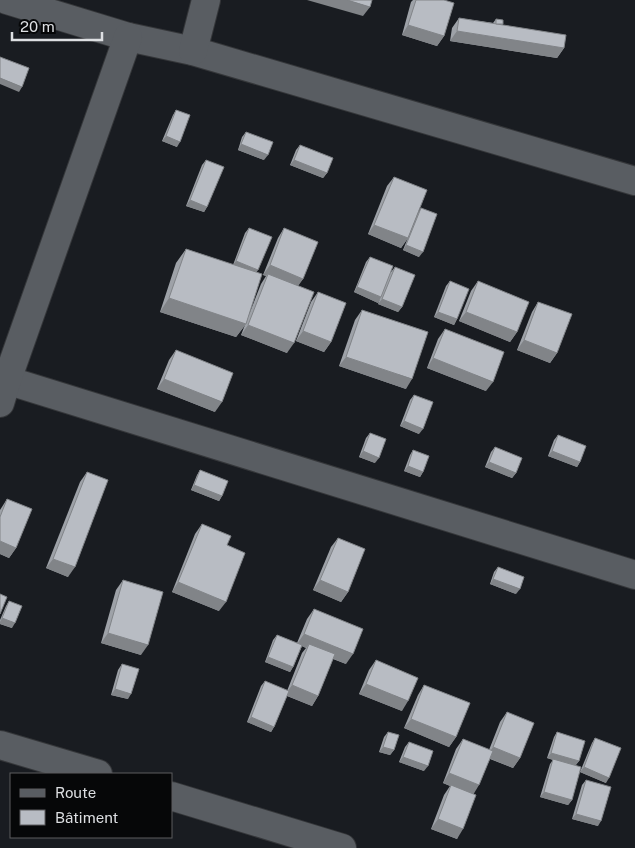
<svg xmlns="http://www.w3.org/2000/svg" width="635" height="848" viewBox="0 0 635 848" font-family="'Public Sans',sans-serif">
	<style>
		.lines { fill: none; stroke-linecap: round; stroke-linejoin: round }
		.minor-casing { stroke: #35373a; stroke-width: 30 }
		.minor { stroke: #595d62; stroke-width: 28 }
		.wall { fill: #9ea2a8 }
		.shaded-wall { fill: #818488 }
		.building { fill: #b8bcc3; stroke: #818488 }
	</style>
	<rect width="100%" height="100%" fill="#191c21"/>
	<g class="lines">
		<defs>
			<g id="minor">
				<path d="M7 0 128 37 193 51 635 181"/>
				<path d="M193 51 206 0"/>
				<path d="M0 378 635 575"/>
				<path d="M0 403 7 380 128 37"/>
				<path d="M0 745 98 774"/>
				<path d="M171 796 342 848"/>
			</g>
		</defs>
		<use href="#minor" class="minor-casing"/>
		<use href="#minor" class="minor"/>
	</g>
	<g class="wall">
		<path d="M413 0H444V36L437 46 402 35 411 2Z"/>
		<path d="M459 18 493 23 496 19 503 25 564 48 557 58 450 41 452 28Z"/>
		<path d="M176 110 177 147 162 141 173 115Z"/>
		<path d="M246 132 264 160 238 150 242 137Z"/>
		<path d="M300 145 327 173 323 178 290 165 296 150Z"/>
		<path d="M206 160 207 207 204 212 186 206 202 165Z"/>
		<path d="M394 177 408 238 401 248 368 234 387 186Z"/>
		<path d="M421 208 419 257 403 250 418 213Z"/>
		<path d="M249 228 256 272 246 324 236 337 160 312 176 263 186 249 233 265 245 233Z"/>
		<path d="M284 228 303 279 298 285 287 353 241 335 261 284 266 276 263 275 278 238Z"/>
		<path d="M370 257 391 272 395 267 402 307 398 312 378 304 380 299 378 303 354 292 366 262Z"/>
		<path d="M450 281 457 319 454 325 434 317 446 286Z"/>
		<path d="M478 281 517 332 510 342 459 321 471 291Z"/>
		<path d="M318 292 331 342 324 352 296 341 311 302Z"/>
		<path d="M538 302 557 353 550 363 517 350 532 312Z"/>
		<path d="M362 310 406 389 339 366 355 320Z"/>
		<path d="M445 329 486 391 427 368 438 339Z"/>
		<path d="M176 350 215 412 157 389 169 360Z"/>
		<path d="M414 395 419 434 400 426 410 400Z"/>
		<path d="M370 433 375 463 359 457 366 438Z"/>
		<path d="M558 435 580 462 577 467 548 456 554 440Z"/>
		<path d="M495 447 516 473 512 478 485 467 491 452Z"/>
		<path d="M413 450 423 472 420 477 404 471 410 455Z"/>
		<path d="M200 470 222 496 219 501 191 490 197 475Z"/>
		<path d="M87 472 68 577 46 568 80 482Z"/>
		<path d="M7 499 16 548 9 558 0 554V510Z"/>
		<path d="M202 524 219 611 172 592 195 534Z"/>
		<path d="M338 538 348 592 341 602 313 590 331 547Z"/>
		<path d="M498 567 516 594 490 584 494 572Z"/>
		<path d="M123 580 141 655 101 643 116 590Z"/>
		<path d="M9 601 12 628 0 624V620L6 606Z"/>
		<path d="M314 609 346 664 333 659 318 696 312 706 287 696 274 727 271 732 247 722 261 686 265 681 287 691 302 653 306 648 302 646 293 667 290 672 265 662 273 640 277 635 297 643 307 619Z"/>
		<path d="M376 660 402 711 359 694 369 670Z"/>
		<path d="M122 664 128 699 111 695 118 670Z"/>
		<path d="M424 685 456 737 449 747 404 728 418 695Z"/>
		<path d="M507 712 520 758 513 768 490 759 473 794 457 839 431 829 444 795 450 786 443 783 456 749 463 739 489 750 500 722Z"/>
		<path d="M388 732 394 750 390 755 379 752 384 737Z"/>
		<path d="M557 732 579 761 575 766 572 800 568 805 540 797 550 764 553 760 547 758 554 737Z"/>
		<path d="M595 738 606 783 580 772 592 743Z"/>
		<path d="M409 742 424 771 399 762 405 747Z"/>
		<path d="M586 780 598 826 572 819 582 785Z"/>
	</g>
	<g class="shaded-wall">
		<path d="M307 0H347L370 7 363 16Z"/>
		<path d="M408 25 444 36 437 46 402 35Z"/>
		<path d="M457 31 564 48 557 58 450 41Z"/>
		<path d="M0 78 22 87 19 92 0 84Z"/>
		<path d="M166 136 180 142 177 147 162 141Z"/>
		<path d="M241 144 268 155 264 160 238 150Z"/>
		<path d="M294 160 327 173 323 178 290 165Z"/>
		<path d="M190 200 207 207 204 212 186 206Z"/>
		<path d="M374 225 408 238 401 248 368 234Z"/>
		<path d="M406 245 423 252 419 257 403 250Z"/>
		<path d="M236 261 258 270 255 275 232 266Z"/>
		<path d="M270 265 303 279 296 289 268 274 266 276 263 275Z"/>
		<path d="M357 287 381 297 378 303 354 292Z"/>
		<path d="M169 298 246 324 236 337 160 312Z"/>
		<path d="M382 299 402 307 398 312 378 304Z"/>
		<path d="M438 312 457 319 454 325 434 317Z"/>
		<path d="M466 312 517 332 510 342 459 321Z"/>
		<path d="M248 325 294 343 287 353 241 335Z"/>
		<path d="M303 331 331 342 324 352 296 341Z"/>
		<path d="M524 340 557 353 550 363 517 350Z"/>
		<path d="M346 357 412 379 406 389 339 366Z"/>
		<path d="M433 358 493 382 486 391 427 368Z"/>
		<path d="M164 379 222 402 215 412 157 389Z"/>
		<path d="M404 421 423 429 419 434 400 426Z"/>
		<path d="M363 451 379 458 375 463 359 457Z"/>
		<path d="M552 451 580 462 577 467 548 456Z"/>
		<path d="M489 462 516 473 512 478 485 467Z"/>
		<path d="M408 466 423 472 420 477 404 471Z"/>
		<path d="M194 485 222 496 219 501 191 490Z"/>
		<path d="M0 541 16 548 9 558 0 554Z"/>
		<path d="M53 559 75 567 68 577 46 568Z"/>
		<path d="M493 579 520 589 516 594 490 584Z"/>
		<path d="M320 580 348 592 341 602 313 590Z"/>
		<path d="M178 582 226 602 219 611 172 592Z"/>
		<path d="M2 618 15 623 12 628 0 624V622Z"/>
		<path d="M108 633 148 645 141 655 101 643Z"/>
		<path d="M304 634 353 654 346 664 307 648 309 644 306 648 297 644Z"/>
		<path d="M268 657 293 667 290 672 265 662Z"/>
		<path d="M366 684 408 701 402 711 359 694Z"/>
		<path d="M292 685 318 696 312 706 285 695Z"/>
		<path d="M115 689 131 694 128 699 111 695Z"/>
		<path d="M251 717 274 727 271 732 247 722Z"/>
		<path d="M411 719 456 737 449 747 404 728Z"/>
		<path d="M383 747 394 750 390 755 379 752Z"/>
		<path d="M493 747 520 758 513 768 486 757Z"/>
		<path d="M551 753 579 761 575 766 547 758Z"/>
		<path d="M403 757 428 766 424 771 399 762Z"/>
		<path d="M584 767 609 778 606 783 580 772Z"/>
		<path d="M449 773 479 785 473 795 443 783Z"/>
		<path d="M544 792 572 800 568 805 540 797Z"/>
		<path d="M576 814 601 821 598 826 572 819Z"/>
		<path d="M438 819 463 829 457 839 431 829Z"/>
	</g>
	<g class="building">
		<path d="M347 0H372L370 7Z"/>
		<path d="M416 0H444L454 3 444 36 408 25Z"/>
		<path d="M459 18 566 35 564 48 457 31Z"/>
		<path d="M496 19 503 20V24H496Z"/>
		<path d="M0 57 29 68 22 87 0 78Z"/>
		<path d="M176 110 190 115 180 142 166 136Z"/>
		<path d="M246 132 273 142 268 155 241 144Z"/>
		<path d="M300 145 333 158 327 173 294 160Z"/>
		<path d="M206 160 224 167 207 207 190 200Z"/>
		<path d="M394 177 427 190 408 238 374 225Z"/>
		<path d="M421 208 437 214 423 252 406 245Z"/>
		<path d="M249 228 272 237 258 270 236 261Z"/>
		<path d="M284 228 318 242 303 279 270 265Z"/>
		<path d="M186 249 262 274 246 324 169 298Z"/>
		<path d="M370 257 393 266 381 297 357 287Z"/>
		<path d="M395 267 415 275 402 307 382 299Z"/>
		<path d="M268 274 314 292 294 343 248 325Z"/>
		<path d="M450 281 469 289 457 319 438 312Z"/>
		<path d="M478 281 529 302 517 332 466 312Z"/>
		<path d="M318 292 346 303 331 342 303 331Z"/>
		<path d="M538 302 572 314 557 353 524 340Z"/>
		<path d="M362 310 428 332 412 379 346 357Z"/>
		<path d="M445 329 504 352 493 382 433 358Z"/>
		<path d="M176 350 233 373 222 402 164 379Z"/>
		<path d="M414 395 433 402 423 429 404 421Z"/>
		<path d="M370 433 386 439 379 458 363 451Z"/>
		<path d="M558 435 586 446 580 462 552 451Z"/>
		<path d="M495 447 522 458 516 473 489 462Z"/>
		<path d="M413 450 429 456 423 472 408 466Z"/>
		<path d="M200 470 228 481 222 496 194 485Z"/>
		<path d="M87 472 108 480 75 567 53 559Z"/>
		<path d="M7 499 32 509 16 548 0 541V517Z"/>
		<path d="M202 524 231 536 227 545 245 553 226 602 178 582Z"/>
		<path d="M338 538 365 549 348 592 320 580Z"/>
		<path d="M498 567 524 577 520 589 493 579Z"/>
		<path d="M123 580 163 592 148 645 108 633Z"/>
		<path d="M0 594 7 597 0 614Z"/>
		<path d="M9 601 22 606 15 623 2 618Z"/>
		<path d="M314 609 363 629 353 654 304 634Z"/>
		<path d="M277 635 302 645 293 667 268 657Z"/>
		<path d="M309 644 335 654 318 696 292 685Z"/>
		<path d="M376 660 418 678 408 701 366 684Z"/>
		<path d="M122 664 139 669 131 694 115 689Z"/>
		<path d="M265 681 289 691 274 727 251 717Z"/>
		<path d="M424 685 470 703 456 737 411 719Z"/>
		<path d="M507 712 534 723 520 758 493 747Z"/>
		<path d="M388 732 399 735 394 750 383 747Z"/>
		<path d="M557 732 585 741 579 761 551 753Z"/>
		<path d="M595 738 621 748 609 778 584 767Z"/>
		<path d="M463 739 493 751 479 785 449 773Z"/>
		<path d="M409 742 433 751 428 766 403 757Z"/>
		<path d="M553 759 581 767 572 800 544 792Z"/>
		<path d="M586 780 611 787 601 821 576 814Z"/>
		<path d="M451 785 476 795 463 829 438 819Z"/>
	</g>
	<rect x="10" y="773" width="162" height="65" fill="#060708" stroke="#5c5d5f"/>
	<rect x="20" y="789" width="25" height="8" fill="#595d62" stroke="#5c5d5f"/>
	<text x="55" y="798" font-size="15" fill="#dddfe2">Route</text>
	<rect x="20" y="810" width="25" height="15" fill="#b8bcc3" stroke="#5c5d5f"/>
	<text x="55" y="823" font-size="15" fill="#dddfe2">Bâtiment</text>
	<path d="M12 32v8h90v-8" fill="none" stroke="#dddfe2" stroke-width="2.5"/>
	<text x="20" y="32" font-size="15" fill="#dddfe2" stroke="#060708" stroke-width="4" paint-order="stroke">20 m</text>
</svg>
